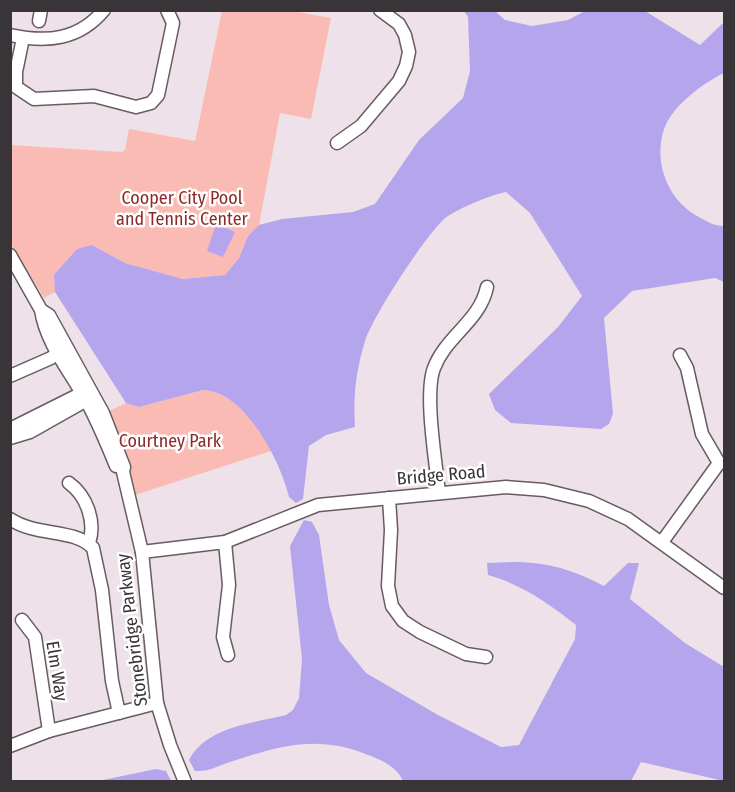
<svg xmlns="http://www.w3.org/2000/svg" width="735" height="792" viewBox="0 0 735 792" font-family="'Fira Sans Condensed',sans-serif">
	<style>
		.green { fill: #fbbbb5 }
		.water { fill: #b5a5ec }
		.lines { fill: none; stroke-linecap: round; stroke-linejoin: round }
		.minor-casing { stroke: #675c63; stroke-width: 15 }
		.minor { stroke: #fff; stroke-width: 12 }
		.labels { text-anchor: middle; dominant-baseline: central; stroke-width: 5; stroke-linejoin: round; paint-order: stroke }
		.park-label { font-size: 18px; fill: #8b2b29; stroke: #fff }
		.street-label { font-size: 18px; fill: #393437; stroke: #fff }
	</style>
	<rect width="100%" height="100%" fill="#eee1e9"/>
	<g class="green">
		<path d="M222 11H293L331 18 311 119 280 113 259 225 248 236 239 258 225 275 183 279 125 263 92 245 54 275 55 292 44 298 11 244V145L121 152 125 150 129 129 195 141Z"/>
		<path d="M203 390C231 390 260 427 271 451L135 495 107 412 126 403 139 407Z"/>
	</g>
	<g class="water">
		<path d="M464 11H495L505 20 532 26 568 20 585 11H645L700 45 724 22V73C703 83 672 106 664 129 653 163 668 201 699 217 708 222 714 226 724 226V282L715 278 632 291 604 318 613 414 609 424 601 429 511 423 495 410 489 394 558 327 582 296 530 213 506 192C490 195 454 210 443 220 424 238 373 316 365 341 356 371 353 395 355 427L326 435 309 446 303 499 296 503 289 497C281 462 245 391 203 390L139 407 126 403 55 292 54 275 77 249 92 245 125 263 183 279 225 275 239 258 248 236 259 225 282 219 353 212 375 204 419 140 463 98 470 71 468 17Z"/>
		<path d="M216 224 235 232 223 257 207 251Z"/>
		<path d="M304 520 312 522 319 535 329 605 339 640 366 673 438 715 501 747 519 745 575 639 576 625C550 604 521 584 488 575L487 563C535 560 561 564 604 586L628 563H639L630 599 685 643 724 667V781L641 762 631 781H403C397 767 382 760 368 755 318 734 279 746 230 762 217 766 209 772 195 771L189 760C206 727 253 723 286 715L293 710 299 698 302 659 290 546Z"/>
		<path d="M156 769 166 771 171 781H98Z"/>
	</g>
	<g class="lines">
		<defs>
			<g id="minor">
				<path d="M39 21 41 10"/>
				<path d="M10 35C47 43 79 40 104 10"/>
				<path d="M23 38 16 72V87L34 99 94 96 136 107 151 103 158 95 173 23 167 10"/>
				<path d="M337 143 361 126 399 81 406 66 409 52 405 35 399 24 380 10"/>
				<path d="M10 255 41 310C46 344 71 372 87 402 98 422 107 444 116 466"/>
				<path d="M41 310 49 315 103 413 124 467 123 472 142 552 157 703 170 745 185 782"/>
				<path d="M680 355 687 368 702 434 719 463"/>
				<path d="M10 376 51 358 63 348"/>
				<path d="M10 429 86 391"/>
				<path d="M10 438 30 432 92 397"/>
				<path d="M69 483C87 496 96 522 89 543"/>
				<path d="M439 493C436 463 424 394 434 368 446 336 480 321 487 287"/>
				<path d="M389 498 391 530 388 586 392 606 403 621 420 632 466 654 486 657"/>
				<path d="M10 519C37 537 74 528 93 548L102 590 112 681 119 713"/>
				<path d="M225 542 229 585 223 637 228 655"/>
				<path d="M662 542 719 463"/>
				<path d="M142 552 225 542 318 505 506 487 544 490 589 501 628 519 724 588"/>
				<path d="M22 620 35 637 49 731"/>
				<path d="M10 746 49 731 157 703"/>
			</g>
		</defs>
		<use href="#minor" class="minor-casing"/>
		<use href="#minor" class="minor"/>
	</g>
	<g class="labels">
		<g class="park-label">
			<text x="182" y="198">Cooper City Pool<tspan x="182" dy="21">and Tennis Center</tspan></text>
			<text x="170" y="441">Courtney Park</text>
		</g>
		<g class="street-label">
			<text transform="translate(441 475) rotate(-5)">Bridge Road</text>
			<text transform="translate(132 630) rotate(-97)">Stonebridge Parkway</text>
			<text transform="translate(57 671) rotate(81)">Elm Way</text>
		</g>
	</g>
	<rect width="735" height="792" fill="none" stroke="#393437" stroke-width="24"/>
</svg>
